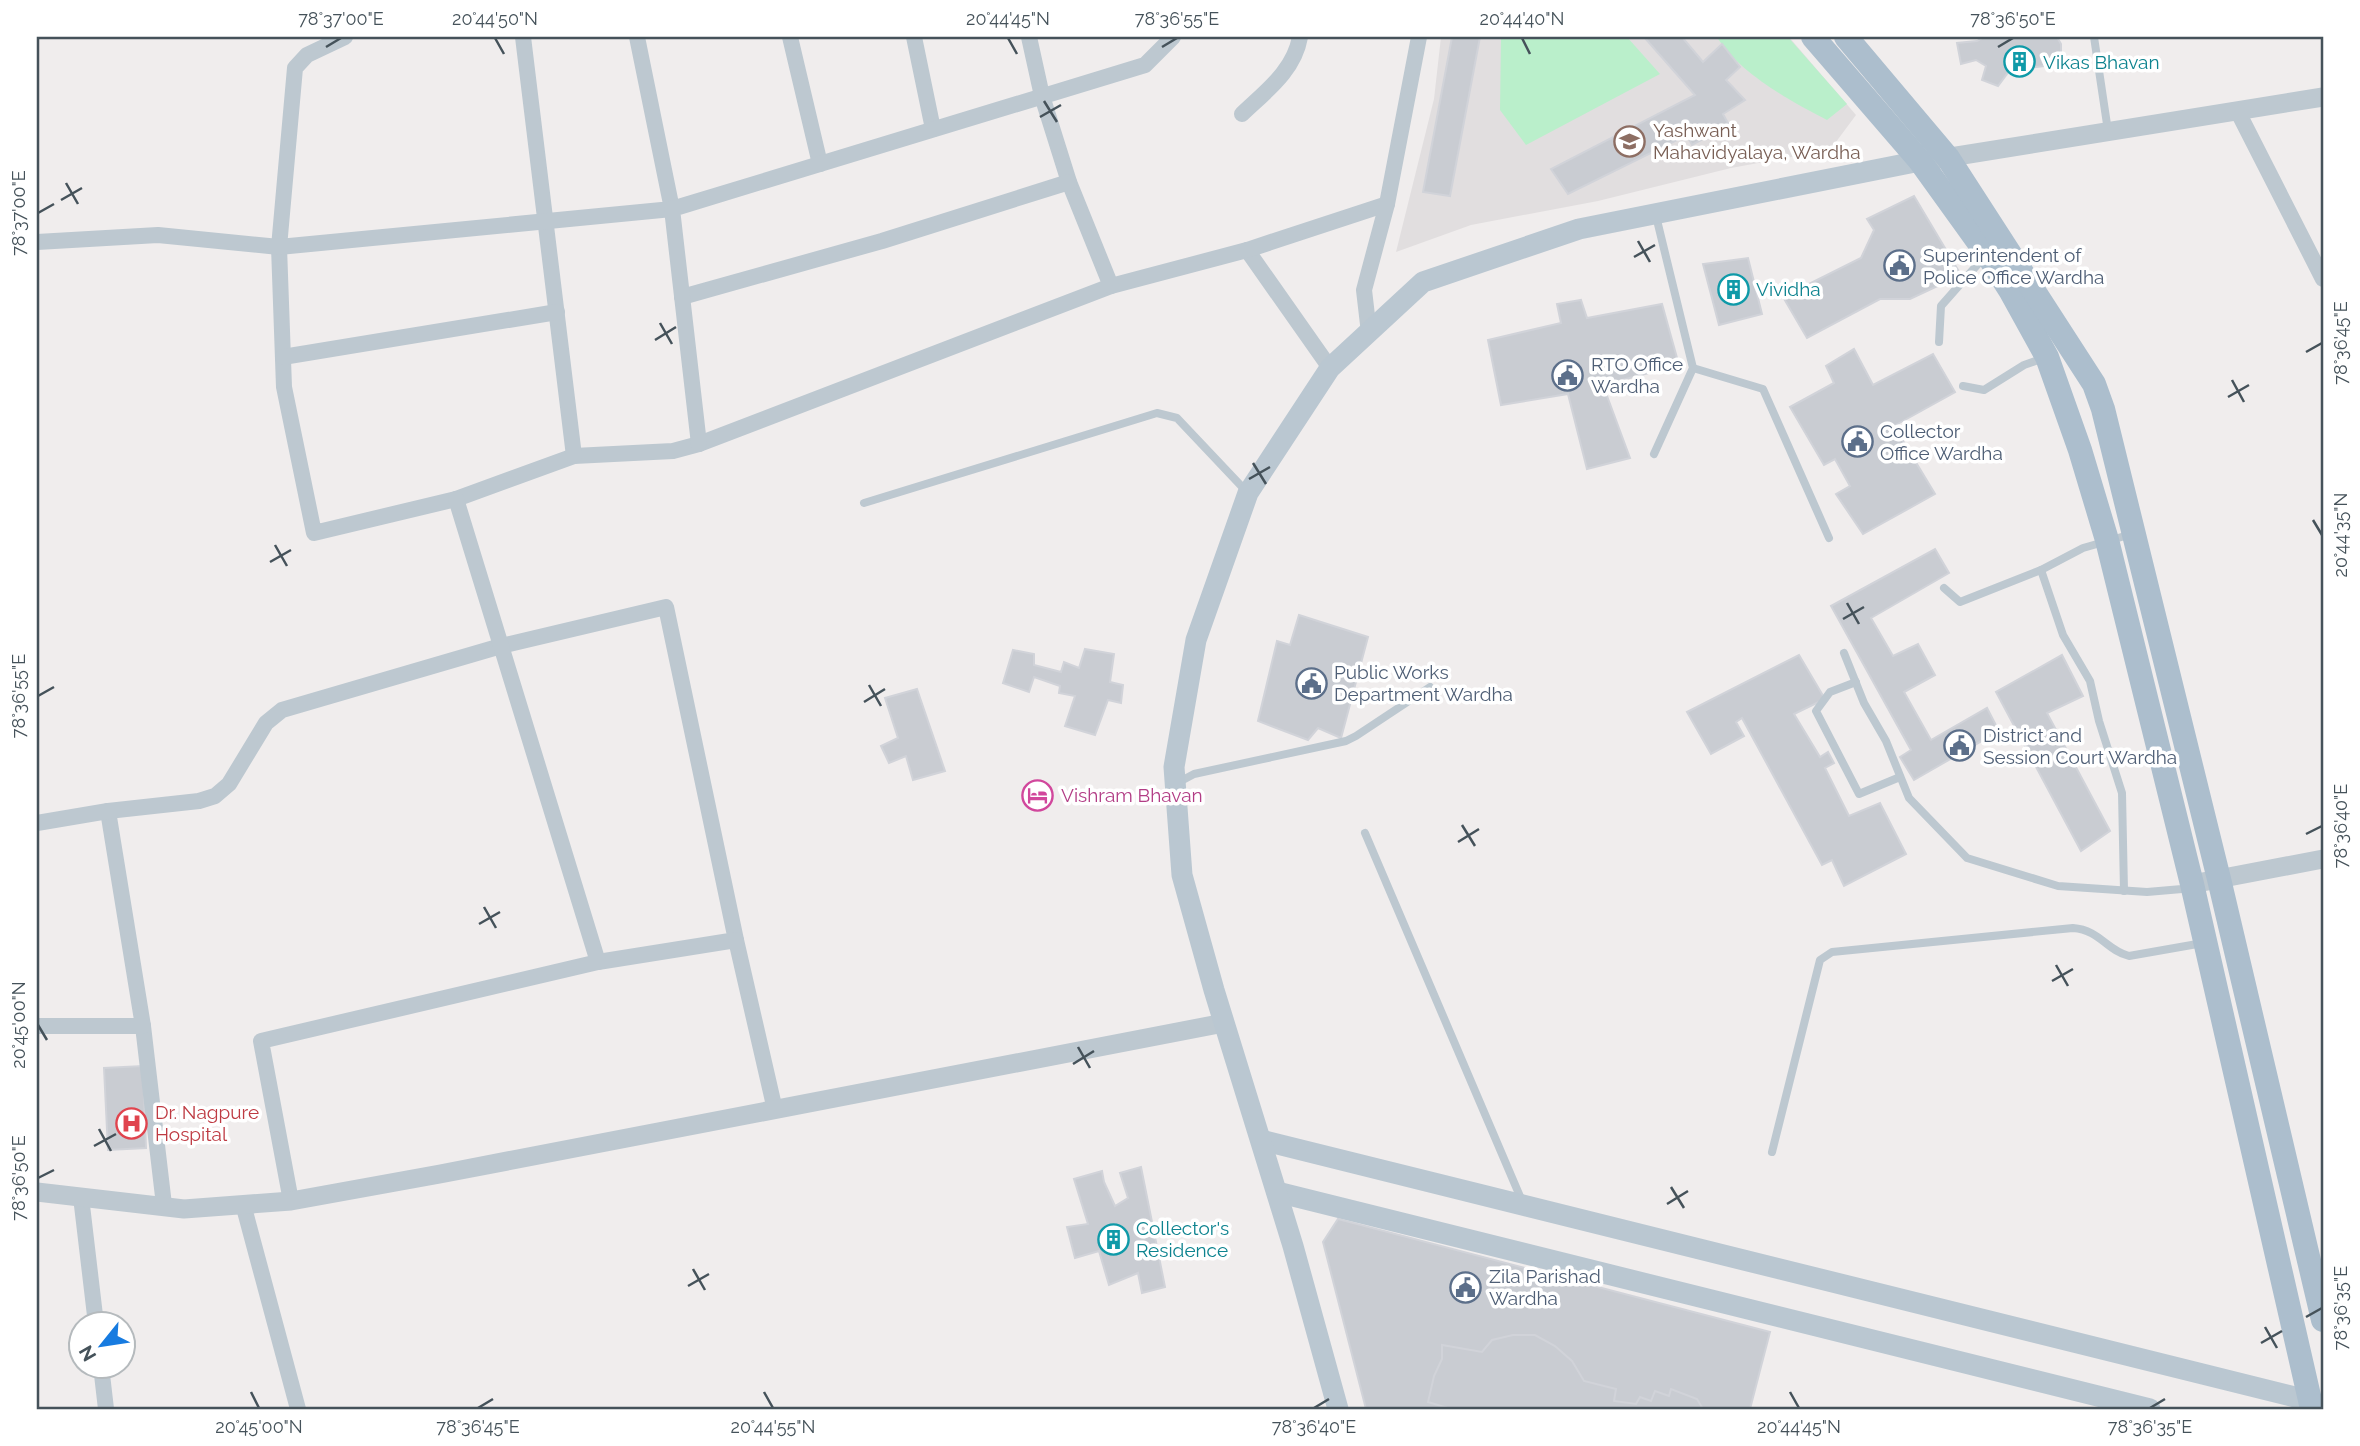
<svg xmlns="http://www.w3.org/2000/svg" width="2360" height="1446" viewBox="0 0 2360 1446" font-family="Raleway,sans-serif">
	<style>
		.education { fill: #e1dedf }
		.green { fill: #baefcb }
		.building { fill: #c9ccd2; stroke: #d1d3d9; stroke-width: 2 }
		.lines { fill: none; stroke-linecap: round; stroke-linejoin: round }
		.service { stroke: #bdc8d0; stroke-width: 8 }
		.minor { stroke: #bdc8d0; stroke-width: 16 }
		.tertiary { stroke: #bdc8d0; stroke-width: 19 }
		.secondary { stroke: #bac7d1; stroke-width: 21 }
		.primary { stroke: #acbecd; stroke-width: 24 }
		.ticks { fill: none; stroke: #45525a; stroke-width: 2.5 }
		.labels { text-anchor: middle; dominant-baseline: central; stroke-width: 7; stroke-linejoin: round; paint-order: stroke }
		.culture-label { font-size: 19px; fill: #0d838f; stroke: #fff; text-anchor: start }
		.education-label { font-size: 19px; fill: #785e54; stroke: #fff; text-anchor: start }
		.service-label { font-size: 19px; fill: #4e5e75; stroke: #fff; text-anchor: start }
		.hotel-label { font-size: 19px; fill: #b23c85; stroke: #fff; text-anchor: start }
		.health-label { font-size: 19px; fill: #be3a42; stroke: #fff; text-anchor: start }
		.neatline { fill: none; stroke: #45525a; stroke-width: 2.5 }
		.ticks-label { font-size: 18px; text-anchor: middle; fill: #45525a }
	</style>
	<rect width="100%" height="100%" fill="#f0eded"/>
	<path class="education" d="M1441 37H1789L1856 115 1830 150 1731 168 1598 201 1471 225 1396 252 1434 99Z"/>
	<g class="green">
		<path d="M1501 37H1627L1660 74 1526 145 1500 110Z"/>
		<path d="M1717 37H1788L1847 104 1827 120C1791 102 1738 72 1717 37Z"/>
	</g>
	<g class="building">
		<path d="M1452 37H1480L1450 196 1423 192Z"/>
		<path d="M1644 37H1682L1703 62 1722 44 1740 67 1726 80 1745 100 1723 114 1729 125 1692 145 1687 135 1568 194 1551 169 1695 95Z"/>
		<path d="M1984 37H2057L2061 44V64L2010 70 1998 86 1982 80 1986 66 1976 60 1961 64 1957 43 1977 41Z"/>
		<path d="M1914 196 1961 275 1910 299H1880L1807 338 1783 297 1861 258 1874 230 1867 219Z"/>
		<path d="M1748 258 1762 314 1719 325 1703 264Z"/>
		<path d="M1581 300 1587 318 1662 304 1679 365 1603 385 1630 458 1587 469 1568 394 1501 405 1488 340 1561 323 1557 304Z"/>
		<path d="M1854 349 1873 385 1933 354 1955 392 1894 426 1935 494 1863 534 1836 494 1850 486 1835 459 1824 465 1790 407 1834 383 1826 366Z"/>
		<path d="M1935 549 1949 573 1871 618 1893 656 1918 644 1935 675 1904 692 1931 740 1987 708 1999 731 1914 780 1900 757 1911 750 1831 606Z"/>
		<path d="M1299 615 1368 637 1341 738 1318 728 1308 740 1258 721 1277 641 1290 645Z"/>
		<path d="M1085 649 1114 654 1110 682 1123 685 1121 703 1108 700 1095 735 1065 726 1075 696 1059 693 1060 686 1034 677 1029 692 1003 683 1013 650 1034 654V665L1061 672 1064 662 1079 668Z"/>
		<path d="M1799 655 1825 699 1794 714 1820 757 1828 752 1834 763 1825 768 1849 816 1880 803 1906 854 1844 886 1832 860 1822 865 1742 718 1736 722 1744 736 1711 754 1687 712Z"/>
		<path d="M2062 655 2083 696 2047 713 2110 831 2081 851 1996 692Z"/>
		<path d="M917 689 945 771 913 780 906 756 889 763 881 746 898 738 885 698Z"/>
		<path d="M143 1066 146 1148 108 1150 104 1068Z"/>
		<path d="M1141 1167 1165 1287 1142 1293 1138 1273 1109 1285 1099 1251 1075 1258 1067 1227 1088 1224 1074 1179 1102 1171 1104 1182 1115 1206 1128 1198 1120 1173Z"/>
		<path d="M1338 1219 1770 1332 1750 1409H1366L1323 1242Z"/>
		<path d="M1513 1335H1535L1555 1346 1572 1361 1584 1381 1616 1389 1614 1401 1636 1404 1640 1397 1651 1401 1655 1391 1669 1396 1671 1389 1697 1399 1703 1409H1451L1428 1402 1434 1376 1442 1359V1345L1482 1352 1492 1340Z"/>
	</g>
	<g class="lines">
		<g class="service">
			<path d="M2094 37 2108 131"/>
			<path d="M1939 342 1941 306 1985 256"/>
			<path d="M1693 368 1763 389 1829 538"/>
			<path d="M1963 386 1984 390 2024 365 2044 358"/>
			<path d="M1654 454 1693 368 1656 216"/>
			<path d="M864 503 1157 413 1177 418 1246 491"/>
			<path d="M1944 588 1960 602 2041 570"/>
			<path d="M1844 653 1864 703 1886 741 1909 798 1967 858 2058 886 2147 892 2182 889 2190 885"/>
			<path d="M1856 682 1830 692 1816 711 1859 794 1900 777"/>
			<path d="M1179 782 1194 774 1346 741 1356 736 1430 687"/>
			<path d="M1365 833 1522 1201"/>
			<path d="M2124 891 2122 793 2099 721 2090 681 2063 635 2041 570 2083 548 2132 534"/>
			<path d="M1772 1152 1820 960 1832 952 2073 928C2100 930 2106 950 2129 956L2203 943"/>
		</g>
		<g class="minor">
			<path d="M345 37 307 55 295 68 279 247 284 387 314 533 456 499 574 456 673 451 699 444 1111 286 1247 250 1330 368"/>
			<path d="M523 37 574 456"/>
			<path d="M790 37 820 164"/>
			<path d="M914 37 933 129"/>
			<path d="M1029 37 1042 96 1069 182 1111 286"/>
			<path d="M2238 112 2323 279"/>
			<path d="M1242 114C1266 91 1294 71 1300 37"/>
			<path d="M37 242 158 235 279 247 672 209 637 37"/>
			<path d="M1247 250 1387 204"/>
			<path d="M682 297 882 241 1069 182"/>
			<path d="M1369 333 1364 290 1387 204 1419 37"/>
			<path d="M283 357 557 312"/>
			<path d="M699 444 672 209 1145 65 1173 37"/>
			<path d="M108 811 143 1026 164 1205"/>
			<path d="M37 823 108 811 199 801 215 796 229 784 266 723 282 710 501 646 666 607 736 940 598 962"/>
			<path d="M736 940 775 1110"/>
			<path d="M37 1026H143"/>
			<path d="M81 1197 96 1324"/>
			<path d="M291 1201 261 1041 598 962 456 499"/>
			<path d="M243 1204 298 1409"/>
			<path d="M101 1366 106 1409"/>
		</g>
		<g class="tertiary">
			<path d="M1938 159 2323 97"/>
			<path d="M2192 884 2323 859"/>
			<path d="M37 1192 184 1209 291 1201 440 1174 1224 1023"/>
		</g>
		<g class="secondary">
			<path d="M1261 1140 2311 1401"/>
			<path d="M1277 1192 2150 1409"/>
			<path d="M1338 1409 1293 1246 1214 990 1182 875 1174 767 1196 640 1248 493 1330 368 1423 282 1579 229 1920 161"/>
		</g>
		<g class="primary">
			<path d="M1813 37 1920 161 1987 254 2010 290 2047 357 2080 450 2107 540 2192 884 2312 1409"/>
			<path d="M1846 37 1948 158 2094 384 2103 409 2219 879 2323 1320"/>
		</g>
	</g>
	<path class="ticks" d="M495 38 504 54M1008 38 1017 54M1522 38 1530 54M326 47 341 38M1162 47 1177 38M1998 47 2013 38M1044 101 1057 122M1040 117 1061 105M66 183 78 204M61 200 82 188M38 213 54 204M1638 241 1650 262M1634 257 1655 245M660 323 672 344M655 340 676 327M2306 352 2322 343M2232 380 2244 402M2228 397 2249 385M1253 463 1266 484M1249 479 1270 467M2313 520 2322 535M275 545 287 566M270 562 291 550M1847 603 1859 624M1843 619 1864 607M869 685 881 706M38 696 54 687M864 702 885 689M1462 825 1475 846M2306 834 2322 826M1458 842 1479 829M484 907 496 928M479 924 500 912M2056 965 2068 986M2052 981 2073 969M38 1025 47 1040M1078 1047 1090 1068M1073 1064 1094 1051M99 1129 111 1151M94 1146 116 1134M38 1178 54 1170M1671 1187 1684 1208M1667 1204 1688 1191M693 1269 705 1290M688 1286 709 1274M2306 1317 2322 1308M2265 1327 2277 1348M2261 1343 2282 1331M251 1392 259 1408M764 1392 773 1408M1790 1392 1799 1408M478 1408 493 1399M1314 1408 1329 1399M2150 1408 2165 1399"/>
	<defs>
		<symbol id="building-ring" viewBox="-11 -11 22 22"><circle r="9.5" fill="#fff" stroke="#0f9aa8" stroke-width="1.5"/><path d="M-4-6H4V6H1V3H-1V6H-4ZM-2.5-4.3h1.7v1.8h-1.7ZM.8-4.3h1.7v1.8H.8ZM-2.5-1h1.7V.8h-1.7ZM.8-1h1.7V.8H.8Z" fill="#0f9aa8"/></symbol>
		<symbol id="university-ring" viewBox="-11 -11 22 22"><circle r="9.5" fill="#fff" stroke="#8d6e63" stroke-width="1.5"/><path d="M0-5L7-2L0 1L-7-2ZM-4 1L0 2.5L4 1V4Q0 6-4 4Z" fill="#8d6e63"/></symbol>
		<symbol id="civic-ring" viewBox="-11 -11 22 22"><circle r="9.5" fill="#fff" stroke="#5c6f8a" stroke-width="1.5"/><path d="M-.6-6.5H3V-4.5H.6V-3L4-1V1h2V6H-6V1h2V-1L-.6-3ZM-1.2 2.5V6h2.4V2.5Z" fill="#5c6f8a"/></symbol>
		<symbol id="hotel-ring" viewBox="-11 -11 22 22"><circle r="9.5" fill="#fff" stroke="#d1479c" stroke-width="1.5"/><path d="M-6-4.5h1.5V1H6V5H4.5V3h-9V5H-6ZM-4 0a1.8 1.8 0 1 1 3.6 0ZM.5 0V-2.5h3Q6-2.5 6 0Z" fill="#d1479c"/></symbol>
		<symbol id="hospital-ring" viewBox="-11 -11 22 22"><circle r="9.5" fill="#fff" stroke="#e0444e" stroke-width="1.5"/><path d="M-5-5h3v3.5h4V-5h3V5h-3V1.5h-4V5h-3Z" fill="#e0444e"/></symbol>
	</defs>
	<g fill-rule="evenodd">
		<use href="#building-ring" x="2002" y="44" width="35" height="35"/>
		<use href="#university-ring" x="1612" y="124" width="35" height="35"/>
		<use href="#civic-ring" x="1882" y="248" width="35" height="35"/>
		<use href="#building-ring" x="1716" y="272" width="35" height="35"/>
		<use href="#civic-ring" x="1550" y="358" width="35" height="35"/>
		<use href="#civic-ring" x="1840" y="424" width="35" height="35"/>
		<use href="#civic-ring" x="1294" y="666" width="35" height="35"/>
		<use href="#civic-ring" x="1942" y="728" width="35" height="35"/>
		<use href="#hotel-ring" x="1020" y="778" width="35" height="35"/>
		<use href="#hospital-ring" x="114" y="1106" width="35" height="35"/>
		<use href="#building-ring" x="1096" y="1222" width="35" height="35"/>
		<use href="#civic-ring" x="1448" y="1270" width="35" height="35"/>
	</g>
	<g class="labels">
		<g class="culture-label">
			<text x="2043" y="62">Vikas Bhavan</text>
			<text x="1756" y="289">Vividha</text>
			<text x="1136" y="1228">Collector's<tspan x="1136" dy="22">Residence</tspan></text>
		</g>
		<g class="education-label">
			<text x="1653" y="130">Yashwant<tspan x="1653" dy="22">Mahavidyalaya, Wardha</tspan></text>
		</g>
		<g class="service-label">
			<text x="1923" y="255">Superintendent of<tspan x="1923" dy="22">Police Office Wardha</tspan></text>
			<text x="1591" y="364">RTO Office<tspan x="1591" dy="22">Wardha</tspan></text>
			<text x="1880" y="431">Collector<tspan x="1880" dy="22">Office Wardha</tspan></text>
			<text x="1334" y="672">Public Works<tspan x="1334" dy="22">Department Wardha</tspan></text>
			<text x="1983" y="735">District and<tspan x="1983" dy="22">Session Court Wardha</tspan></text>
			<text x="1489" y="1276">Zila Parishad<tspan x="1489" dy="22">Wardha</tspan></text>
		</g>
		<g class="hotel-label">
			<text x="1061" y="795">Vishram Bhavan</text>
		</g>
		<g class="health-label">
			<text x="155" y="1112">Dr. Nagpure<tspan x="155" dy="22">Hospital</tspan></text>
		</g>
	</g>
	<rect width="2360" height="1446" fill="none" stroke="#ffffff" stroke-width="77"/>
	<g transform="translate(102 1345) rotate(240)"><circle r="33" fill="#ffffff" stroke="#b5babd" stroke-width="2"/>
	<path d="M0-5L12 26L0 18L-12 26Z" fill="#177be0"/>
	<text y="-10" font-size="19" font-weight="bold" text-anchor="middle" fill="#45525a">N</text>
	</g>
	<rect x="38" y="38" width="2284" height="1370" class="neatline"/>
	<g class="ticks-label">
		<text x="341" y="25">78°37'00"E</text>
		<text x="495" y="25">20°44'50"N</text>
		<text x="1008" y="25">20°44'45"N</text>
		<text x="1177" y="25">78°36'55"E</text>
		<text x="1522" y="25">20°44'40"N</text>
		<text x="2013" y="25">78°36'50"E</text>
		<text transform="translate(19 213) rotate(-90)" y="6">78°37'00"E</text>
		<text transform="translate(2341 343) rotate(-90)" y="6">78°36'45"E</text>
		<text transform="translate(2341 535) rotate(-90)" y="6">20°44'35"N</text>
		<text transform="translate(19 696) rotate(-90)" y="6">78°36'55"E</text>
		<text transform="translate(2341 826) rotate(-90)" y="6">78°36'40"E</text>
		<text transform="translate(19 1025) rotate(-90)" y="6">20°45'00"N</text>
		<text transform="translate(19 1178) rotate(-90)" y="6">78°36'50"E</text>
		<text transform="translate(2341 1308) rotate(-90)" y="6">78°36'35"E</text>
		<text x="259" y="1433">20°45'00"N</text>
		<text x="478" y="1433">78°36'45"E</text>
		<text x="773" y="1433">20°44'55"N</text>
		<text x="1314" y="1433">78°36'40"E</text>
		<text x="1799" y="1433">20°44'45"N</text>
		<text x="2150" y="1433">78°36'35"E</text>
	</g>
</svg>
